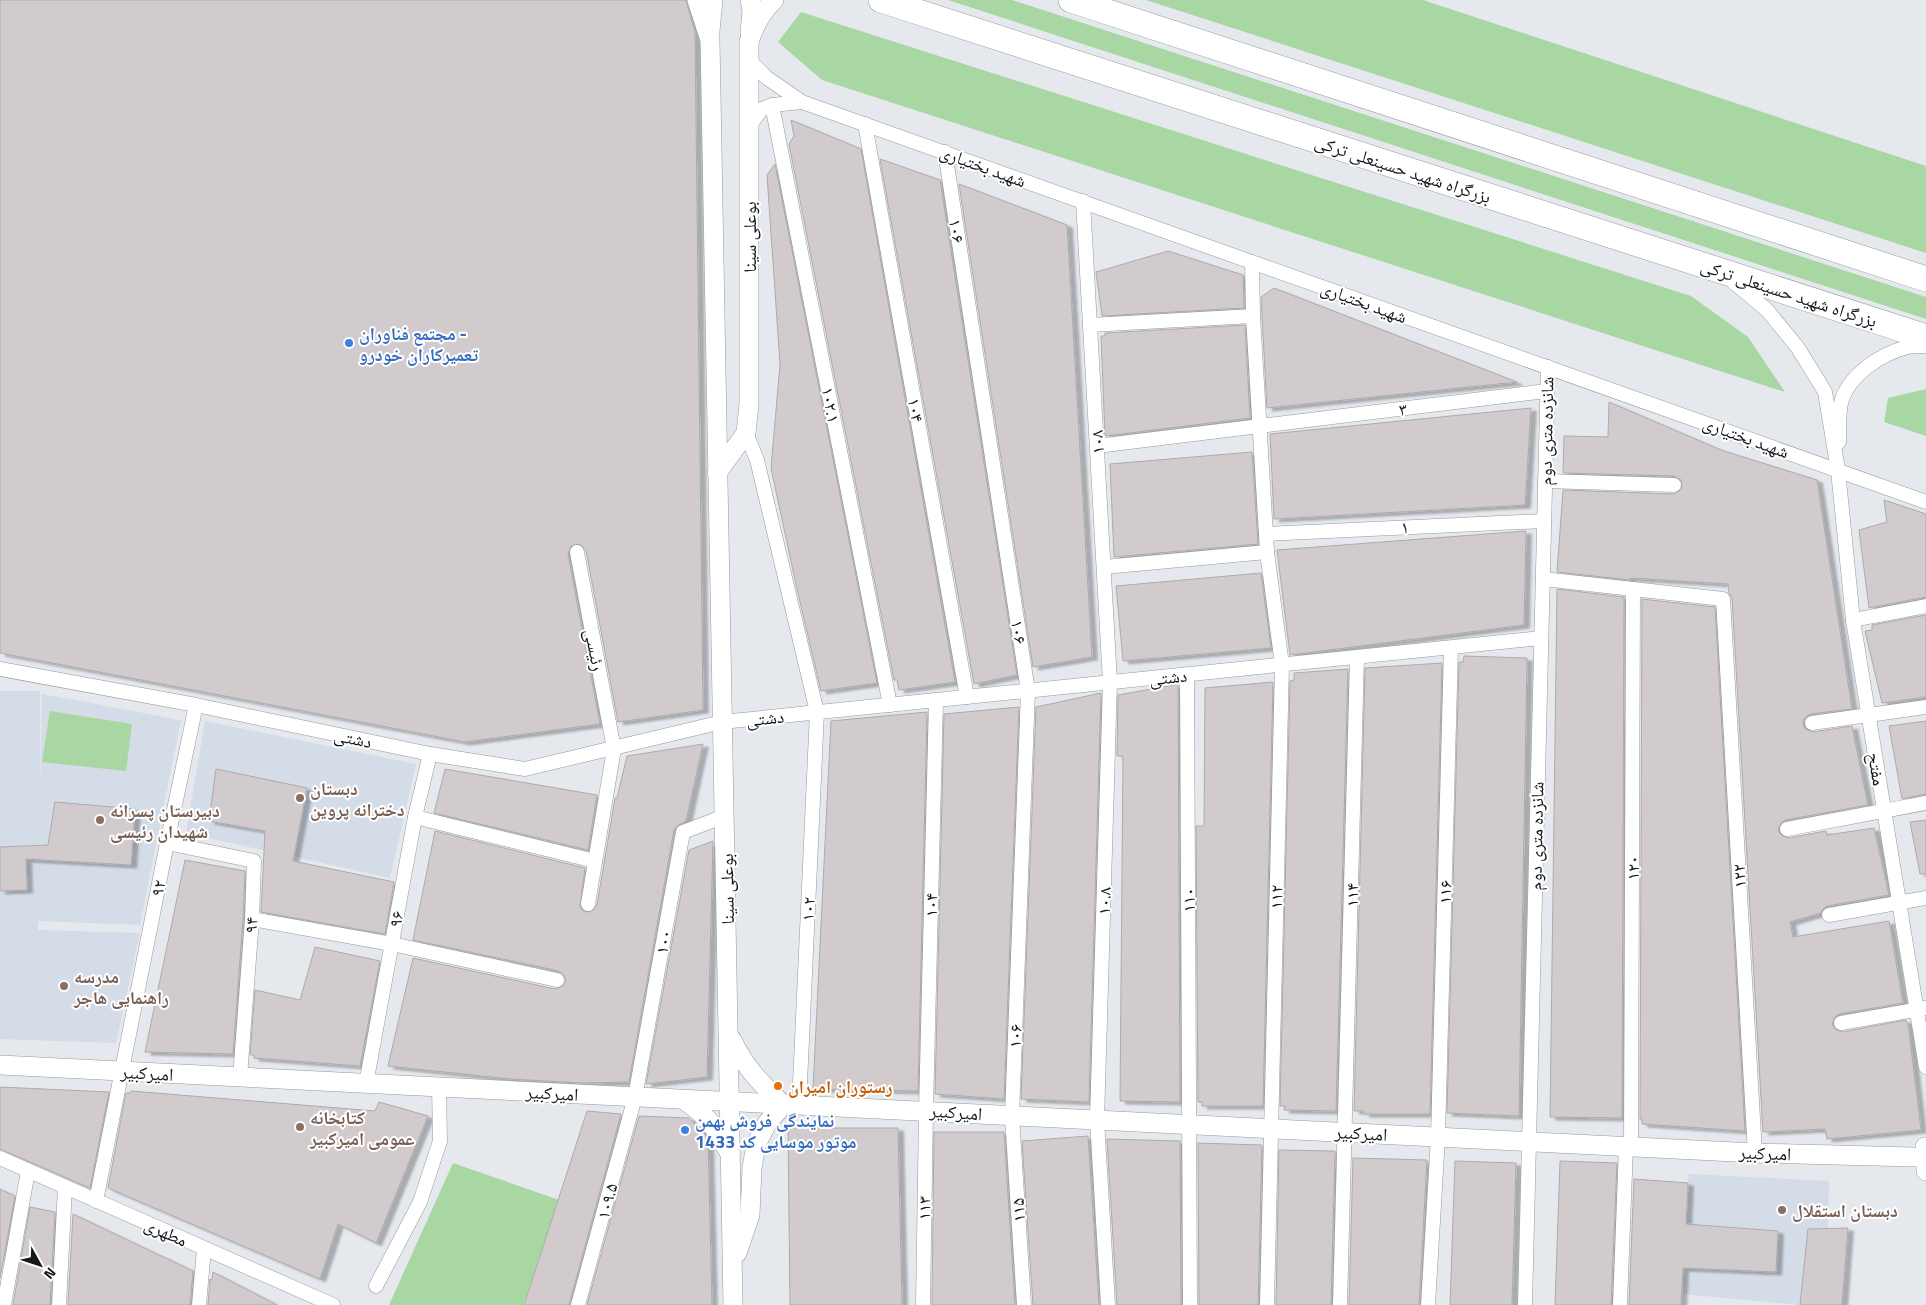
<svg xmlns="http://www.w3.org/2000/svg" width="1926" height="1305" viewBox="0 0 1926 1305" font-family="'Titillium Web','Noto Naskh Arabic',sans-serif">
	<style>
		.built { fill: #d3dce7 }
		.green { fill: #a8d7a4 }
		.building { fill: #d1cbcd; stroke: #afa9ab; filter: url(#shadow) }
		.lines { fill: none; stroke-linecap: round; stroke-linejoin: round }
		.street-casing { stroke: #94999d; stroke-width: 15 }
		.secondary-casing { stroke: #94999d; stroke-width: 20 }
		.highway-casing { stroke: #94999d; stroke-width: 26 }
		.street { stroke: #fff; stroke-width: 14 }
		.secondary { stroke: #fff; stroke-width: 19 }
		.highway { stroke: #fff; stroke-width: 25 }
		.shop-dot { fill: #3f7fe0; stroke: #fff; stroke-width: 2 }
		.education-dot { fill: #8d6e63; stroke: #fff; stroke-width: 2 }
		.food-dot { fill: #e8710a; stroke: #fff; stroke-width: 2 }
		.labels { text-anchor: middle; dominant-baseline: central; stroke-width: 4; stroke-linejoin: round; paint-order: stroke }
		.street-label { font-size: 18px; fill: #161819; stroke: #fff }
		.shop-label { font-size: 18px; font-weight: bold; fill: #366cbe; stroke: #fff; text-anchor: start }
		.education-label { font-size: 18px; font-weight: bold; fill: #785e54; stroke: #fff; text-anchor: start }
		.food-label { font-size: 18px; font-weight: bold; fill: #c56008; stroke: #fff; text-anchor: start }
	</style>
	<defs>
		<filter id="shadow"><feDropShadow dx="5.5" dy="3" stdDeviation="1" flood-color="#0004"/></filter>
	</defs>
	<rect width="100%" height="100%" fill="#e5e9ee"/>
	<g class="built">
		<path d="M0 691H40V792L42 694 181 720 140 925 38 921V930L140 933 116 1043 0 1039Z"/>
		<path d="M205 721 416 764 390 878 186 833Z"/>
		<path d="M1688 1174 1829 1181 1828 1228 1808 1230 1800 1305 1682 1294Z"/>
	</g>
	<g class="green">
		<path d="M948 0H1012L1926 297V319Z"/>
		<path d="M1146 0H1423L1926 166V253Z"/>
		<path d="M801 12 1691 296 1748 337 1785 392 822 80 778 42Z"/>
		<path d="M1926 389V436L1884 422 1888 398Z"/>
		<path d="M50 711 132 724 126 771 42 762Z"/>
		<path d="M453 1163 562 1201 523 1305H389Z"/>
	</g>
	<g class="building">
		<path d="M0 0H686L695 33 703 710 618 722 586 550 579 544 571 546 568 554 600 724 465 742 0 653Z"/>
		<path d="M791 120 861 149 955 682 899 690 897 680H894L789 144 794 136Z"/>
		<path d="M880 159 940 180 1017 675 974 684Z"/>
		<path d="M775 164 877 683 821 691 797 589 771 468 780 364 767 175Z"/>
		<path d="M959 184 1067 225 1092 657 1033 667Z"/>
		<path d="M1168 251 1243 275 1244 308 1102 316 1096 272Z"/>
		<path d="M1274 288 1517 382 1267 408 1261 297Z"/>
		<path d="M1245 325 1250 418 1105 436 1101 336H1105V333Z"/>
		<path d="M1609 402 1721 450 1817 480 1852 709 1810 714 1804 719 1803 725 1805 729 1813 732 1852 726 1868 805 1785 820 1781 823 1778 830 1781 835 1788 838 1826 831 1827 835 1874 828 1889 895 1827 906 1823 909 1821 913 1790 922 1793 937 1889 921 1903 1003 1839 1014 1835 1017 1832 1024 1835 1029 1842 1032 1906 1020 1907 1023H1908L1921 1130 1827 1139 1825 1129 1763 1132 1732 598 1729 593 1728 584 1630 578V580L1557 572 1563 490 1674 494 1682 489 1681 480 1674 476 1563 473 1564 436 1608 437Z"/>
		<path d="M1531 408 1525 505 1274 519 1270 434Z"/>
		<path d="M1252 452 1258 544 1114 557 1110 464Z"/>
		<path d="M1884 500 1926 514V597L1869 608 1859 530 1887 522Z"/>
		<path d="M1526 531 1524 625 1290 655 1277 550Z"/>
		<path d="M1261 573 1271 648 1123 661 1116 586Z"/>
		<path d="M1557 589 1624 597 1622 1118 1550 1117Z"/>
		<path d="M1642 599 1715 607 1745 1131 1642 1124V1119H1640Z"/>
		<path d="M1926 615V697L1882 703 1865 631 1872 630V625Z"/>
		<path d="M1464 656 1527 658 1519 1116 1447 1113 1459 662H1463Z"/>
		<path d="M1442 663 1430 1114H1364V1111H1354L1365 668Z"/>
		<path d="M1348 669 1336 1111 1284 1110 1285 1106H1280L1290 681 1294 680V673Z"/>
		<path d="M1273 682 1263 1106H1202V1102H1198L1196 826H1204L1205 688Z"/>
		<path d="M1178 684 1180 1102 1120 1101 1123 756H1117L1118 695Z"/>
		<path d="M1101 693 1089 1102 1021 1099 1036 707Z"/>
		<path d="M1019 707 1004 1099 935 1094 944 714Z"/>
		<path d="M927 712 918 1091 813 1089 831 721Z"/>
		<path d="M1926 721V794L1902 799 1889 726Z"/>
		<path d="M703 744 686 821 677 826 674 830 629 1082 582 1083 510 1079 388 1066 413 958 555 989 563 986 566 981 563 974 559 971 413 940 435 831 585 868 580 907 583 911 591 912 597 905 615 798H617L627 756Z"/>
		<path d="M216 769 307 788 293 861 394 882 385 934 261 912 265 831 209 821Z"/>
		<path d="M445 769 597 795 588 850 434 813Z"/>
		<path d="M55 802 135 809 131 865 26 859 27 890 0 891V847L48 845Z"/>
		<path d="M1926 820V874H1920L1910 822Z"/>
		<path d="M713 841 707 1077 646 1084 689 850Z"/>
		<path d="M185 860 245 871 243 919 233 1054 145 1052Z"/>
		<path d="M315 947 380 961 360 1066 254 1058V1055H250L255 990 300 1000Z"/>
		<path d="M0 1087 109 1092 90 1188 0 1149Z"/>
		<path d="M131 1091 375 1111 379 1102 428 1116 376 1243 338 1224 320 1279 108 1188 126 1093H130Z"/>
		<path d="M587 1111 621 1114 569 1305H524Z"/>
		<path d="M639 1116 689 1118 708 1139 712 1305H587Z"/>
		<path d="M788 1128H898L902 1305H790Z"/>
		<path d="M934 1132H1004L1015 1305H932Z"/>
		<path d="M1088 1136 1099 1305H1033L1022 1141Z"/>
		<path d="M1107 1139 1180 1141 1181 1305H1117Z"/>
		<path d="M1198 1143 1262 1145 1258 1305H1199Z"/>
		<path d="M1279 1150 1335 1151 1331 1305H1276Z"/>
		<path d="M1353 1158 1427 1160 1419 1305H1349Z"/>
		<path d="M1455 1161 1516 1163 1512 1305H1450Z"/>
		<path d="M1560 1161 1617 1163 1611 1305H1555Z"/>
		<path d="M1634 1179 1688 1183 1686 1224 1778 1231 1776 1272 1683 1268 1681 1305H1629Z"/>
		<path d="M0 1189 15 1196 0 1278Z"/>
		<path d="M30 1207 55 1212 50 1305H13Z"/>
		<path d="M73 1214 193 1271 190 1305H68Z"/>
		<path d="M1848 1228 1842 1305H1800L1808 1229Z"/>
		<path d="M213 1272 277 1305H208L210 1279 212 1280Z"/>
	</g>
	<g class="lines">
		<defs>
			<g id="street">
				<path d="M749 60 767 78 802 102 1926 502"/>
				<path d="M772 105 890 705"/>
				<path d="M865 124 967 697"/>
				<path d="M749 126 762 109 772 105 802 102"/>
				<path d="M945 152 1028 691 1012 1116 1024 1305"/>
				<path d="M1083 201 1110 682 1097 1120 1108 1305"/>
				<path d="M1252 262 1253 316 1267 552 1282 665 1267 1305"/>
				<path d="M1732 281 1767 310 1798 348 1825 392 1838 470 1853 620 1926 1067"/>
				<path d="M1090 325 1253 316"/>
				<path d="M746 433 757 460 817 712 799 1105"/>
				<path d="M1839 442C1840 430 1838 415 1841 403 1848 375 1881 354 1907 347 1913 346 1920 346 1926 346"/>
				<path d="M1097 446 1546 391"/>
				<path d="M1545 481 1674 485"/>
				<path d="M1266 534 1544 521"/>
				<path d="M577 552 614 749 588 904"/>
				<path d="M1104 567 1267 552"/>
				<path d="M1543 579 1723 599 1755 1153"/>
				<path d="M1853 620 1926 606"/>
				<path d="M0 669 196 705 430 754 525 769 722 722 1541 638"/>
				<path d="M1187 675 1190 1305"/>
				<path d="M1812 723 1926 707"/>
				<path d="M415 817 595 861"/>
				<path d="M1787 829 1926 803"/>
				<path d="M167 843 254 861 252 919 240 1077"/>
				<path d="M1829 915 1926 898"/>
				<path d="M252 919 392 944 557 980"/>
				<path d="M1841 1023 1926 1008"/>
				<path d="M366 1084 415 817 430 754"/>
				<path d="M1631 1147 1633 589"/>
				<path d="M0 1158 333 1305"/>
				<path d="M96 1201 167 843 196 705"/>
				<path d="M376 1286 420 1202 440 1141 439 1087"/>
				<path d="M4 1305 28 1171"/>
				<path d="M59 1305 65 1187"/>
				<path d="M199 1305 204 1249"/>
				<path d="M578 1305 635 1097 683 832 725 816"/>
				<path d="M923 1305 926 1110 936 700"/>
				<path d="M1340 1305 1357 657"/>
				<path d="M1428 1305 1438 1137 1451 648"/>
				<path d="M1525 1305 1548 367"/>
				<path d="M1620 1305 1626 1146"/>
			</g>
			<g id="secondary">
				<path d="M697 0 710 40 733 1305"/>
				<path d="M710 31 713 0"/>
				<path d="M750 33 752 10 750 0"/>
				<path d="M717 473 746 433 749 404V42C754 26 762 11 774 0"/>
				<path d="M732 1040C745 1068 761 1083 783 1105L767 1123 756 1145 752 1168 750 1215 737 1253"/>
				<path d="M0 1065 1755 1153 1913 1157"/>
				<path d="M684 1100C708 1116 715 1127 729 1152"/>
				<path d="M1925 1147 1926 1171"/>
			</g>
			<g id="highway">
				<path d="M881 0 1926 337"/>
				<path d="M1071 0 1926 279"/>
			</g>
		</defs>
		<use href="#street" class="street-casing"/>
		<use href="#secondary" class="secondary-casing"/>
		<use href="#highway" class="highway-casing"/>
		<use href="#street" class="street"/>
		<use href="#secondary" class="secondary"/>
		<use href="#highway" class="highway"/>
	</g>
	<g class="shop-dot">
		<circle cx="349" cy="343" r="5"/>
		<circle cx="685" cy="1130" r="5"/>
	</g>
	<g class="education-dot">
		<circle cx="300" cy="798" r="5"/>
		<circle cx="100" cy="820" r="5"/>
		<circle cx="64" cy="986" r="5"/>
		<circle cx="300" cy="1127" r="5"/>
		<circle cx="1782" cy="1210" r="5"/>
	</g>
	<circle class="food-dot" cx="778" cy="1086" r="5"/>
	<g class="labels">
		<g class="street-label">
			<text transform="translate(983 166) rotate(20)">شهید بختیاری</text>
			<text transform="translate(1403 169) rotate(18)">بزرگراه شهید حسینعلی ترکی</text>
			<text transform="translate(957 231) rotate(81)">۱۰۶</text>
			<text transform="translate(749 237) rotate(-90)">بوعلی سینا</text>
			<text transform="translate(1789 293) rotate(18)">بزرگراه شهید حسینعلی ترکی</text>
			<text transform="translate(1364 302) rotate(20)">شهید بختیاری</text>
			<text transform="translate(831 405) rotate(79)">۱۰۲.۱</text>
			<text transform="translate(1403 409) rotate(-7)">۳</text>
			<text transform="translate(916 410) rotate(80)">۱۰۴</text>
			<text transform="translate(1546 431) rotate(-89)">شانزده متری دوم</text>
			<text transform="translate(1746 437) rotate(20)">شهید بختیاری</text>
			<text transform="translate(1097 442) rotate(-93)">۱۰۸</text>
			<text transform="translate(1405 527) rotate(-3)">۱</text>
			<text transform="translate(1019 632) rotate(81)">۱۰۶</text>
			<text transform="translate(595 650) rotate(79)">رئیسی</text>
			<text transform="translate(1168 677) rotate(-6)">دشتی</text>
			<text transform="translate(765 718) rotate(-6)">دشتی</text>
			<text transform="translate(353 738) rotate(12)">دشتی</text>
			<text transform="translate(1877 769) rotate(81)">مفتح</text>
			<text transform="translate(1536 836) rotate(-89)">شانزده متری دوم</text>
			<text transform="translate(1632 868) rotate(-90)">۱۲۰</text>
			<text transform="translate(1739 876) rotate(-93)">۱۲۲</text>
			<text transform="translate(158 888) rotate(-79)">۹۲</text>
			<text transform="translate(727 889) rotate(-91)">بوعلی سینا</text>
			<text transform="translate(1445 892) rotate(-88)">۱۱۶</text>
			<text transform="translate(1352 895) rotate(-89)">۱۱۴</text>
			<text transform="translate(1276 897) rotate(-89)">۱۱۲</text>
			<text transform="translate(1188 900) rotate(-90)">۱۱۰</text>
			<text transform="translate(1104 901) rotate(-88)">۱۰.۸</text>
			<text transform="translate(931 905) rotate(-89)">۱۰۴</text>
			<text transform="translate(808 909) rotate(-87)">۱۰۲</text>
			<text transform="translate(396 919) rotate(-80)">۹۶</text>
			<text transform="translate(251 925) rotate(-87)">۹۴</text>
			<text transform="translate(663 942) rotate(-80)">۱۰۰</text>
			<text transform="translate(1015 1036) rotate(-88)">۱۰۶</text>
			<text transform="translate(147 1073) rotate(3)">امیرکبیر</text>
			<text transform="translate(552 1093) rotate(3)">امیرکبیر</text>
			<text transform="translate(956 1112) rotate(4)">امیرکبیر</text>
			<text transform="translate(1361 1133) rotate(3)">امیرکبیر</text>
			<text transform="translate(1765 1153) rotate(2)">امیرکبیر</text>
			<text transform="translate(607 1201) rotate(-75)">۱۰۹.۵</text>
			<text transform="translate(924 1208) rotate(-89)">۱۱۳</text>
			<text transform="translate(1018 1210) rotate(-93)">۱۱۵</text>
			<text transform="translate(166 1232) rotate(24)">مطهری</text>
		</g>
		<g class="shop-label">
			<text x="359" y="333">مجتمع فناوران -<tspan x="359" dy="21">تعمیرکاران خودرو</tspan></text>
			<text x="695" y="1120">نمایندگی فروش بهمن<tspan x="695" dy="21">موتور موسایی کد 1433</tspan></text>
		</g>
		<g class="education-label">
			<text x="310" y="788">دبستان<tspan x="310" dy="21">دخترانه پروین</tspan></text>
			<text x="110" y="810">دبیرستان پسرانه<tspan x="110" dy="21">شهیدان رئیسی</tspan></text>
			<text x="74" y="976">مدرسه<tspan x="74" dy="21">راهنمایی هاجر</tspan></text>
			<text x="310" y="1117">کتابخانه<tspan x="310" dy="21">عمومی امیرکبیر</tspan></text>
			<text x="1792" y="1210">دبستان استقلال</text>
		</g>
		<g class="food-label">
			<text x="788" y="1086">رستوران امیران</text>
		</g>
	</g>
	<g transform="translate(40 1265) rotate(130)" stroke="#ffffff" stroke-width="4" paint-order="stroke">
	<path d="M0-4L9 19L0 12L-9 19Z" fill="#161819"/>
	<text y="-8" font-size="14" font-weight="bold" text-anchor="middle" fill="#161819">N</text>
	</g>
</svg>
